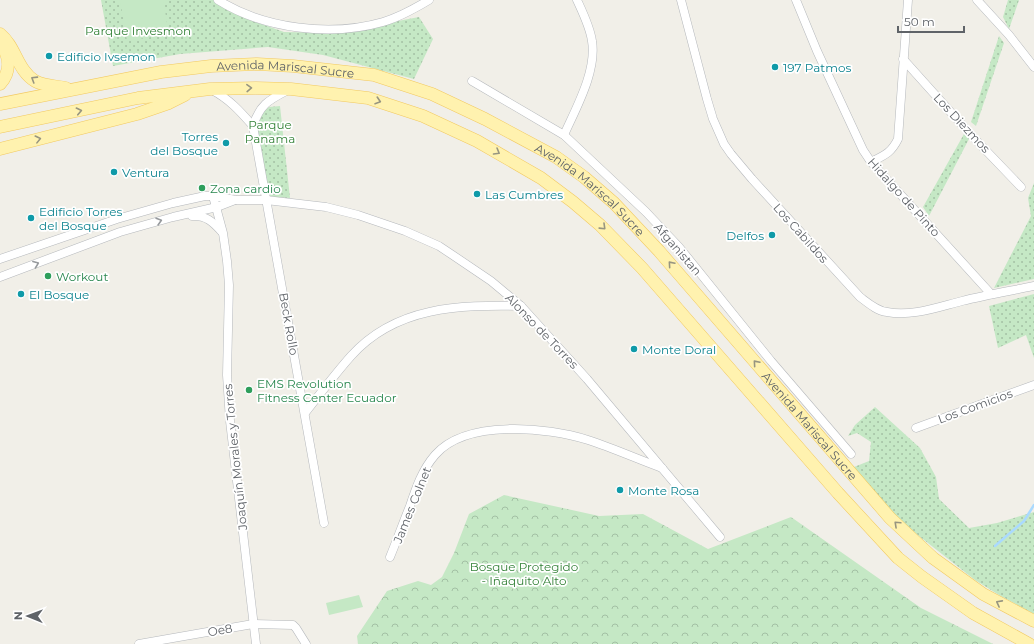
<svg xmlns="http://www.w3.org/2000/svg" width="1034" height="644" viewBox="0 0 1034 644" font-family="Montserrat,sans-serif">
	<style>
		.grass { fill: url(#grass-dots) }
		.forest { fill: url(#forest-crowns) }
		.garden { fill: #c5e8c5 }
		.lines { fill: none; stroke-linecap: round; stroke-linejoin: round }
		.stream { stroke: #aadaff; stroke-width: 2.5 }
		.minor-casing { stroke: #b5b8bc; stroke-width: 9 }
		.primary-casing { stroke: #f2c960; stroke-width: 13 }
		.minor { stroke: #fff; stroke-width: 8 }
		.primary { stroke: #fff2af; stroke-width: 12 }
		.oneway { stroke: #979581 }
		.oneway2 { stroke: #979a9d }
		.culture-dot { fill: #0f9aa8; stroke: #fff; stroke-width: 1.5 }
		.leisure-dot { fill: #2e9e5b; stroke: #fff; stroke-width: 1.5 }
		.labels { text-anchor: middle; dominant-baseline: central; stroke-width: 3.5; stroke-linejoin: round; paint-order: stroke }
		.park-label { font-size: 12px; fill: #348238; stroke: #fff }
		.culture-label { font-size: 12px; fill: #0d838f; stroke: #fff; text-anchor: start }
		.street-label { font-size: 12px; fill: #5f6368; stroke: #fff }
		.leisure-label { font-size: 12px; fill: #27864d; stroke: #fff; text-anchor: start }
	</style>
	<defs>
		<pattern id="grass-dots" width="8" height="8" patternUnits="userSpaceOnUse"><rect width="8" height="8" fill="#c5e8c5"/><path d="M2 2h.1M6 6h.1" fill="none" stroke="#a3c0a4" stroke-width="1.8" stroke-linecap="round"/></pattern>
		<pattern id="forest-crowns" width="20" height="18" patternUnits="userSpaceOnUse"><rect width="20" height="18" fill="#c5e8c5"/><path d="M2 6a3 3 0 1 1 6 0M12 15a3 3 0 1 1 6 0" fill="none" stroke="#a3c0a4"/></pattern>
	</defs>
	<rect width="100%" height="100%" fill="#f1efe8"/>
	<g class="grass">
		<path d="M101 0H213L253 21 284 32 335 33 419 17 433 39 414 79 323 55 268 47 180 54 113 66Z"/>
		<path d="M1008 0H1019L1009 29 1003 17Z"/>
		<path d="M999 36 1004 43 976 126 971 122Z"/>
		<path d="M280 106 290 198 269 197 257 129 262 112 269 107Z"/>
		<path d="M964 134 969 139 929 216 923 207Z"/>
		<path d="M1034 183V279L994 288 1031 216 1028 198Z"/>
		<path d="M1034 294V358L1026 335 998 348 989 306Z"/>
		<path d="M875 407 920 448 936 477 939 499 969 528 997 523 1034 512V614L999 595 975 580 905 525 849 469 869 461 871 442 857 433 848 436 855 425Z"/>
	</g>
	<path class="forest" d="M504 495 599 516 643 514 708 549 791 517 921 608 993 644H358L357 636 387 591 418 581 431 585 442 577 454 553 469 514Z"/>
	<g class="garden">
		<path d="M120 0H163L169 34 127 41Z"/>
		<path d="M359 595 363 607 329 615 326 603Z"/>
	</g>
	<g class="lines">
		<path class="stream" d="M995 546 1024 521 1034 505"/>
		<defs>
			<g id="minor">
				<path d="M218 0C264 29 331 37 383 22 400 17 414 9 429 0"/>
				<path d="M681 0 707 99 713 119 724 144 731 154 752 179 860 297C868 303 877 311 887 312 911 317 938 307 962 301 986 295 1010 291 1034 286"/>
				<path d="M796 0 817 51 863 150 871 162 991 294"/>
				<path d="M977 0 1009 35 1034 67"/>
				<path d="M903 59 973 137 1021 187"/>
				<path d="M472 81 564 135 646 212 679 247 771 361 851 454"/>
				<path d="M212 90C229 99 240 111 253 126"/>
				<path d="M288 90C269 100 260 104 253 126L324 523"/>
				<path d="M564 135C576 108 597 71 592 41 590 27 583 13 577 0"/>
				<path d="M871 162C885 155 891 153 898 139L908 0"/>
				<path d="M213 196 223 233 227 261 229 285 227 375 230 421 256 644"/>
				<path d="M192 216C206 215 213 222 222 232"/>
				<path d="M0 259 117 219 173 203 205 196H213L236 200H266L326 207 358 215 405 231 439 246 451 254 491 281 521 306 587 379 720 537"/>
				<path d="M0 277 120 232 173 217 217 207 235 200"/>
				<path d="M305 413C320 394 335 374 351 356 396 306 459 305 521 306"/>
				<path d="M916 428 1034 385"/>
				<path d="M390 557C397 540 403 523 410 506 416 488 422 470 435 455 466 419 547 427 588 440 613 448 637 459 662 468"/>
				<path d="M139 644 253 624 293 625 296 628 306 644"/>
			</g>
			<g id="primary">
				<path d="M0 34C16 47 17 70 35 81 44 86 56 86 66 88"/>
				<path d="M0 84C11 72 10 57 1 44"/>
				<path id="s1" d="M0 104 161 72 211 66 257 64 293 66 374 75 432 94 485 119 556 157 584 177 614 203 659 251 890 518 933 558 983 594 1034 621"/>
				<path d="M0 127 138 98 210 89 256 88 291 89 368 98 423 116 477 141 541 178 573 202 600 225 642 268 838 493 898 558 922 577 973 613 1029 644"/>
				<path d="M0 149 137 114 169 103 185 95"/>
			</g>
		</defs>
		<use href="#minor" class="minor-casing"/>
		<use href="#primary" class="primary-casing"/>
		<use href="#minor" class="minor"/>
		<use href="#primary" class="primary"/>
	</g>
	<defs><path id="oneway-chevron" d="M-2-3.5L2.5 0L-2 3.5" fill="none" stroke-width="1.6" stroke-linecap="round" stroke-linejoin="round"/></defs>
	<g class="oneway">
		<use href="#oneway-chevron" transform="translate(34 79) rotate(-148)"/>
		<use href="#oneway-chevron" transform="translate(249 88) rotate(-2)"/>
		<use href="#oneway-chevron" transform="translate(378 101) rotate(18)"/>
		<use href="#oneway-chevron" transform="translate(79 111) rotate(-12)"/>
		<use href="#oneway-chevron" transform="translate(38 139) rotate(-14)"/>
		<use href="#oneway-chevron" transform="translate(497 152) rotate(30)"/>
		<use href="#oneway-chevron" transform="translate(603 227) rotate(44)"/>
		<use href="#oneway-chevron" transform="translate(671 264) rotate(-131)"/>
		<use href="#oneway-chevron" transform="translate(756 363) rotate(-131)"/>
		<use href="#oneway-chevron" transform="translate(897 524) rotate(-137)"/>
		<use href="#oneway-chevron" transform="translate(999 603) rotate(-152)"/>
	</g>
	<g class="oneway2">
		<use href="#oneway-chevron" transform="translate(159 221) rotate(-16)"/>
		<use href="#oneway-chevron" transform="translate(36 264) rotate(-21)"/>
	</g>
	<g class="culture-dot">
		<circle cx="49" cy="56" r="4"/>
		<circle cx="775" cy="67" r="4"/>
		<circle cx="226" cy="143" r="4"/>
		<circle cx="114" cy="172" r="4"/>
		<circle cx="477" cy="194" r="4"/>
		<circle cx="31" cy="218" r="4"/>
		<circle cx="772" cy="235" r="4"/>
		<circle cx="21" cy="294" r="4"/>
		<circle cx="634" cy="349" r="4"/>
		<circle cx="620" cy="490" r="4"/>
	</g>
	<g class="leisure-dot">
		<circle cx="202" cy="188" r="4"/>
		<circle cx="48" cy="276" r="4"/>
		<circle cx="249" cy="390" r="4"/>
	</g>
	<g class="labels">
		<g class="park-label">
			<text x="138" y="30">Parque Invesmon</text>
			<text x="270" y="124">Parque<tspan x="270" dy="14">Panama</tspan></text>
			<text x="524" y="566">Bosque Protegido<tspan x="524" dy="14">- Iñaquito Alto</tspan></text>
		</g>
		<g class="culture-label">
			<text x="57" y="56">Edificio Ivsemon</text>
			<text x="783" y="67">197 Patmos</text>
			<text x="218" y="136" text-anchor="end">Torres<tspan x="218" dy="14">del Bosque</tspan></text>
			<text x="122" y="172">Ventura</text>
			<text x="485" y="194">Las Cumbres</text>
			<text x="39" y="211">Edificio Torres<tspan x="39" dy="14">del Bosque</tspan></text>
			<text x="764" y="235" text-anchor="end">Delfos</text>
			<text x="29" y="294">El Bosque</text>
			<text x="642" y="349">Monte Doral</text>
			<text x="628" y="490">Monte Rosa</text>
		</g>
		<g class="street-label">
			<text stroke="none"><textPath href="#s1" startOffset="289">Avenida Mariscal Sucre</textPath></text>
			<text transform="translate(962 123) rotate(47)">Los Diezmos</text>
			<text stroke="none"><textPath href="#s1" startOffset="625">Avenida Mariscal Sucre</textPath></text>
			<text transform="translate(904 197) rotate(48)">Hidalgo de Pinto</text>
			<text transform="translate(801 233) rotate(48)">Los Cabildos</text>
			<text transform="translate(678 249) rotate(49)">Afganistan</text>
			<text transform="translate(289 324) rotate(80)">Beck Rollo</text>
			<text transform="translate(542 331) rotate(46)">Alonso de Torres</text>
			<text transform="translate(975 406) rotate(-20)">Los Comicios</text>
			<text stroke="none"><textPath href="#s1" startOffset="949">Avenida Mariscal Sucre</textPath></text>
			<text transform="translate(235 457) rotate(-96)">Joaquín Morales y Torres</text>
			<text transform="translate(412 505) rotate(-68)">James Colnet</text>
			<text transform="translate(220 630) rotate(-10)">Oe8</text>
		</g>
		<g class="leisure-label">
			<text x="210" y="188">Zona cardio</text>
			<text x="56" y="276">Workout</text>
			<text x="257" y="383">EMS Revolution<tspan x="257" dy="14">Fitness Center Ecuador</tspan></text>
		</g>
	</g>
	<g transform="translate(28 616) rotate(271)" stroke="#ffffff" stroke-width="3" paint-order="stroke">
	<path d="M0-3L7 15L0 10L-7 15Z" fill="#5f6368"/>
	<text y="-6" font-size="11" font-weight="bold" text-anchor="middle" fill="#5f6368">N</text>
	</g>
	<path d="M898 26v6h66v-6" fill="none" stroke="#5f6368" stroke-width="2"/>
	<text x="904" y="26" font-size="12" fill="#5f6368" stroke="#ffffff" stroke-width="3" paint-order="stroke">50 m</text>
</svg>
